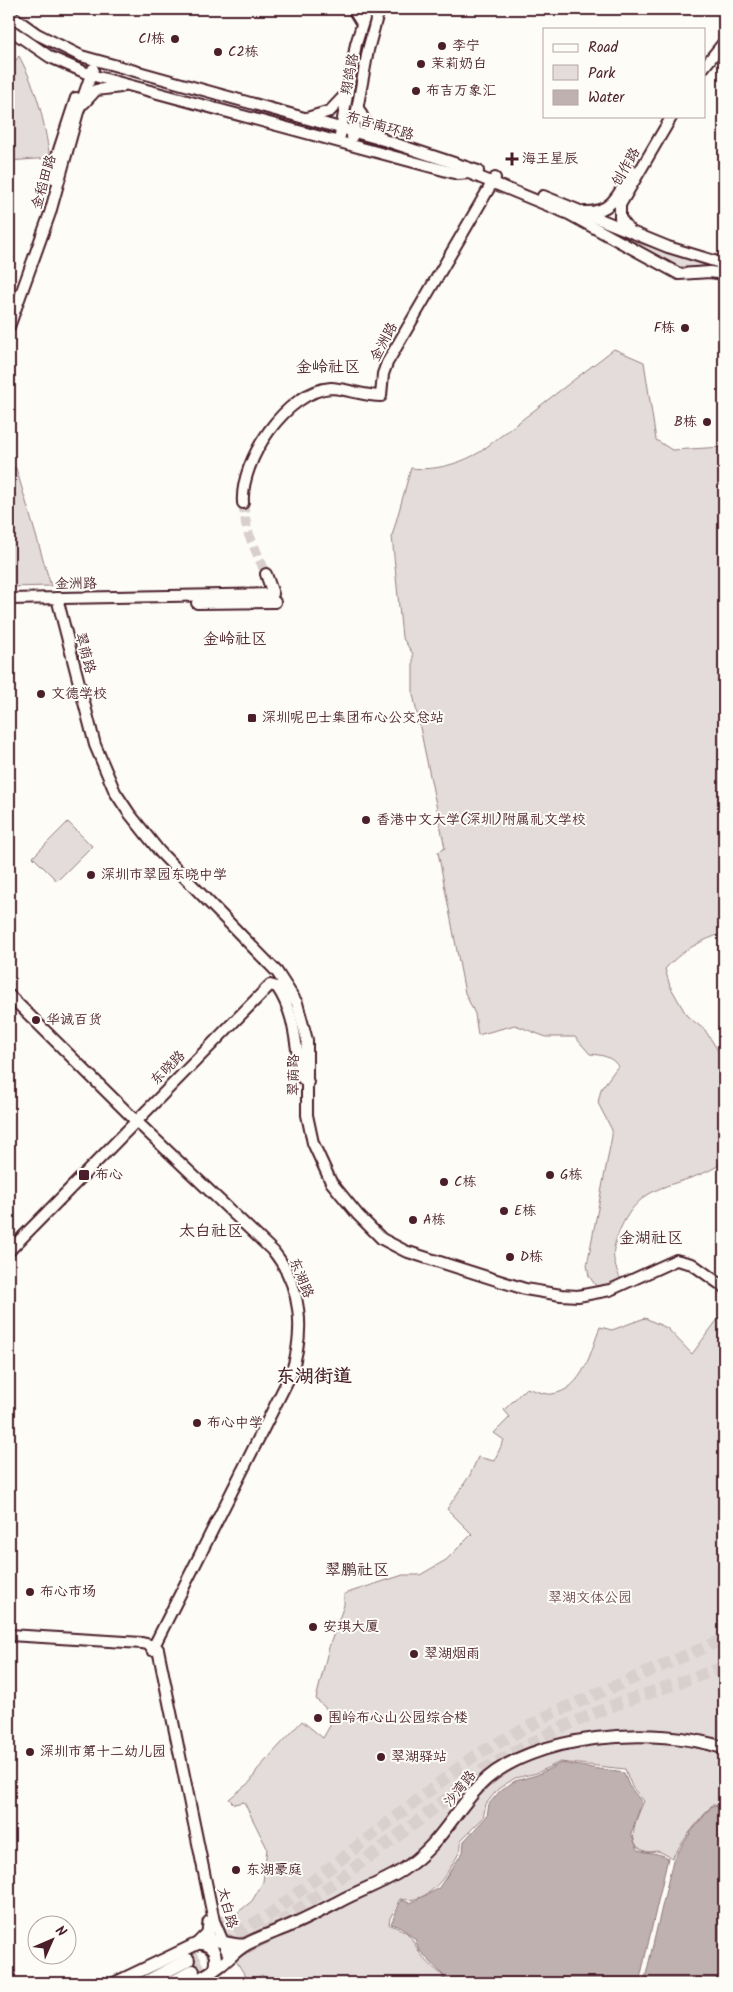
<svg xmlns="http://www.w3.org/2000/svg" width="733" height="1992" viewBox="0 0 733 1992" font-family="Kalam,'LXGW WenKai TC',sans-serif">
	<style>
		.green { fill: #e3dcda; stroke: #967e82 }
		.water { fill: #c0b1b1; stroke: #91777b }
		.lines { fill: none; stroke-linecap: round; stroke-linejoin: round }
		.secondary-tunnel { stroke: #d9d0ce; stroke-width: 10; stroke-dasharray: 10 5; stroke-linecap: butt }
		.highway-tunnel { stroke: #d9d0ce; stroke-width: 12; stroke-dasharray: 12 6; stroke-linecap: butt }
		.secondary-casing { stroke: #4a1f2b; stroke-width: 14 }
		.primary-casing { stroke: #4a1f2b; stroke-width: 15 }
		.highway-casing { stroke: #4a1f2b; stroke-width: 16 }
		.secondary { stroke: #fdfcf7; stroke-width: 10 }
		.primary { stroke: #fdfcf7; stroke-width: 11 }
		.highway { stroke: #fdfcf7; stroke-width: 12 }
		.poi-dot { fill: #4a1f2b; stroke: #fdfcf7; stroke-width: 2 }
		.labels { text-anchor: middle; dominant-baseline: central; stroke-width: 4; stroke-linejoin: round; paint-order: stroke }
		.poi-label { font-size: 14px; fill: #4a1f2b; stroke: #fdfcf7; text-anchor: start }
		.street-label { font-size: 14px; fill: #4a1f2b; stroke: #fdfcf7 }
		.park-label { font-size: 14px; fill: #704e57; stroke: #fdfcf7 }
		.quarter-label { font-size: 16px; fill: #4a1f2b; stroke: #fdfcf7 }
		.district-label { font-size: 19px; font-weight: bold; fill: #4a1f2b; stroke: #fdfcf7 }
	</style>
	<rect width="100%" height="100%" fill="#fdfcf7"/>
	<filter id="ink" filterUnits="userSpaceOnUse"><feTurbulence type="fractalNoise" baseFrequency=".02" numOctaves="2"/><feDisplacementMap in="SourceGraphic" scale="10" xChannelSelector="R" yChannelSelector="G"/><feConvolveMatrix kernelMatrix="1 2 1 2 8 2 1 2 1" color-interpolation-filters="sRGB"/></filter>
	<g filter="url(#ink)">
		<g class="green">
			<path d="M19 56C39 94 43 117 50 158L9 161V70Z"/>
			<path d="M622 238 714 266 683 269Z"/>
			<path d="M614 349 644 362 656 440 672 450 724 447V933C701 940 681 951 665 969L670 986 687 1016 705 1030 724 1060V1162C681 1191 642 1176 619 1232 611 1251 612 1261 621 1280L607 1286H596L589 1276 587 1265 612 1136V1130L598 1103 601 1089 618 1066C611 1056 601 1055 590 1054L575 1037H546L515 1025 478 1035 475 1014 465 993 438 852 445 848 413 694V654L402 637 392 536 411 468C435 471 459 464 480 452Z"/>
			<path d="M9 468H16L51 586 9 587Z"/>
			<path d="M68 822 92 846 57 881 33 857Z"/>
			<path d="M724 1311V1742C672 1724 620 1730 567 1739 544 1743 518 1748 499 1763 472 1785 450 1823 422 1847 384 1881 331 1898 286 1920 269 1924 254 1933 238 1939L226 1933 221 1917 237 1913 252 1901 263 1882 267 1848 244 1802 234 1804 229 1799 251 1781 257 1770 302 1721 323 1738 335 1717 316 1699 329 1647 344 1605V1594L403 1575H420L446 1560 472 1534 447 1509 470 1475 478 1457 494 1461 504 1440 494 1433 510 1417 504 1410 526 1388C534 1390 545 1395 552 1394 583 1390 591 1351 600 1327L612 1330 645 1318 667 1328 692 1354Z"/>
			<path d="M661 1740 724 1754V1806L712 1805 689 1833 672 1858C668 1856 662 1852 657 1851 653 1851 649 1853 645 1851 623 1844 638 1815 644 1801L632 1787 625 1769 560 1762 537 1773 515 1778 498 1789 486 1804 483 1818 461 1840C462 1851 457 1856 452 1865 440 1884 425 1904 400 1899L390 1918 389 1925C409 1931 409 1934 418 1950 423 1959 435 1969 443 1976V1983H324L308 1978 294 1983H271L262 1975 249 1982 235 1959 412 1871C439 1849 457 1822 479 1797 525 1746 598 1743 661 1740Z"/>
		</g>
		<g class="water">
			<path d="M561 1763 624 1773 629 1786 642 1802 631 1834 638 1850C649 1854 658 1852 668 1858L639 1983H444V1976L419 1950 415 1939 401 1927 391 1924 401 1900 410 1903 438 1889 463 1852 464 1841 487 1816 489 1804 500 1791 515 1781 537 1775Z"/>
			<path d="M712 1806 724 1807V1983H644L673 1860 691 1832Z"/>
		</g>
		<g class="lines">
			<path class="secondary-tunnel" d="M243 503 247 530 266 574"/>
			<g class="highway-tunnel">
				<path d="M265 1932 277 1925 422 1818 484 1769 560 1728 617 1704 724 1667"/>
				<path d="M188 1960 269 1915 474 1756 553 1713 724 1639"/>
				<path d="M193 1971 237 1947"/>
			</g>
			<defs>
				<g id="secondary">
					<path d="M353 9 361 22"/>
					<path d="M9 14 37 34 81 56 387 141 478 171"/>
					<path d="M9 29 50 57 91 75 458 174 469 173 569 214 679 274 710 272 724 274"/>
					<path d="M704 67 724 42"/>
					<path d="M84 103 96 90 121 87"/>
					<path d="M358 108 368 127 381 137"/>
					<path d="M307 118 330 111 346 94"/>
					<path d="M340 136 356 44 367 9"/>
					<path d="M352 137 368 50 379 9"/>
					<path d="M53 178 57 156 76 98"/>
					<path d="M543 196 668 247 724 264"/>
					<path d="M585 212C613 213 620 191 632 171"/>
					<path d="M630 231 620 218V205L672 116"/>
					<path d="M9 327 50 213 78 112 93 69"/>
					<path d="M243 503C240 461 286 391 331 388 342 388 366 396 381 396L383 374 387 363 495 178"/>
					<path d="M57 598 95 745 115 792 129 813 160 852 277 972 297 1003 307 1040V1115L313 1143 331 1182 358 1215 382 1239 405 1251 525 1289 561 1295 578 1296 610 1290 676 1260 692 1264 724 1287"/>
					<path d="M9 599 273 594 266 574"/>
					<path d="M197 603 275 602"/>
					<path d="M9 995 135 1120 274 1252C302 1287 305 1332 291 1374L152 1650"/>
					<path d="M9 1251 270 985 277 987C296 1015 295 1044 301 1075L303 1079 308 1082"/>
					<path d="M9 1635 142 1643 155 1646 158 1649 214 1921 229 1956"/>
				</g>
				<g id="primary">
					<path d="M199 1942 208 1933 209 1922"/>
					<path d="M199 1943C215 1945 218 1956 214 1970"/>
					<path d="M115 1983 205 1940C219 1939 231 1946 245 1945"/>
					<path d="M192 1983C202 1977 212 1972 221 1965 230 1958 236 1950 247 1944 260 1937 275 1932 289 1926 310 1917 330 1906 350 1896 367 1888 385 1881 401 1871 440 1846 451 1816 480 1785 530 1733 658 1725 724 1748"/>
				</g>
				<g id="highway">
					<path d="M144 1983 188 1960"/>
					<path d="M171 1983 193 1971"/>
				</g>
			</defs>
			<use href="#secondary" class="secondary-casing"/>
			<use href="#primary" class="primary-casing"/>
			<use href="#highway" class="highway-casing"/>
			<use href="#secondary" class="secondary"/>
			<use href="#primary" class="primary"/>
			<use href="#highway" class="highway"/>
		</g>
	</g>
	<g class="poi-dot">
		<circle cx="175" cy="39" r="5"/>
		<circle cx="442" cy="46" r="5"/>
		<circle cx="218" cy="52" r="5"/>
		<circle cx="421" cy="64" r="5"/>
		<circle cx="416" cy="91" r="5"/>
		<path d="M509.5 151.5h5v5h5v5h-5v5h-5v-5h-5v-5h5z"/>
		<circle cx="685" cy="328" r="5"/>
		<circle cx="707" cy="422" r="5"/>
		<circle cx="41" cy="694" r="5"/>
		<rect x="247" y="713" width="10" height="10" rx="2.5"/>
		<circle cx="366" cy="820" r="5"/>
		<circle cx="91" cy="875" r="5"/>
		<circle cx="36" cy="1020" r="5"/>
		<rect x="78" y="1169" width="12" height="12" rx="2.5"/>
		<circle cx="550" cy="1175" r="5"/>
		<circle cx="444" cy="1182" r="5"/>
		<circle cx="504" cy="1211" r="5"/>
		<circle cx="413" cy="1220" r="5"/>
		<circle cx="510" cy="1257" r="5"/>
		<circle cx="197" cy="1423" r="5"/>
		<circle cx="30" cy="1592" r="5"/>
		<circle cx="313" cy="1627" r="5"/>
		<circle cx="414" cy="1654" r="5"/>
		<circle cx="318" cy="1718" r="5"/>
		<circle cx="30" cy="1752" r="5"/>
		<circle cx="381" cy="1757" r="5"/>
		<circle cx="236" cy="1870" r="5"/>
	</g>
	<g class="labels">
		<g class="poi-label">
			<text x="165" y="39" text-anchor="end">C1栋</text>
			<text x="452" y="46">李宁</text>
			<text x="228" y="52">C2栋</text>
			<text x="431" y="64">茉莉奶白</text>
			<text x="426" y="91">布吉万象汇</text>
			<text x="522" y="159">海王星辰</text>
			<text x="675" y="328" text-anchor="end">F栋</text>
			<text x="697" y="422" text-anchor="end">B栋</text>
			<text x="51" y="694">文德学校</text>
			<text x="262" y="718">深圳呢巴士集团布心公交总站</text>
			<text x="376" y="820">香港中文大学(深圳)附属礼文学校</text>
			<text x="101" y="875">深圳市翠园东晓中学</text>
			<text x="46" y="1020">华诚百货</text>
			<text x="95" y="1175">布心</text>
			<text x="560" y="1175">G栋</text>
			<text x="454" y="1182">C栋</text>
			<text x="514" y="1211">E栋</text>
			<text x="423" y="1220">A栋</text>
			<text x="520" y="1257">D栋</text>
			<text x="207" y="1423">布心中学</text>
			<text x="40" y="1592">布心市场</text>
			<text x="323" y="1627">安琪大厦</text>
			<text x="424" y="1654">翠湖烟雨</text>
			<text x="328" y="1718">围岭布心山公园综合楼</text>
			<text x="40" y="1752">深圳市第十二幼儿园</text>
			<text x="391" y="1757">翠湖驿站</text>
			<text x="246" y="1870">东湖豪庭</text>
		</g>
		<g class="street-label">
			<text transform="translate(350 74) rotate(-80)">翔鸽路</text>
			<text transform="translate(380 126) rotate(16)">布吉南环路</text>
			<text transform="translate(626 167) rotate(-60)">创作路</text>
			<text transform="translate(44 182) rotate(-74)">金稻田路</text>
			<text transform="translate(384 342) rotate(-62)">金洲路</text>
			<text transform="translate(76 584) rotate(-1)">金洲路</text>
			<text transform="translate(85 653) rotate(75)">翠荫路</text>
			<text transform="translate(168 1068) rotate(-45)">东晓路</text>
			<text transform="translate(294 1075) rotate(-90)">翠荫路</text>
			<text transform="translate(301 1278) rotate(68)">东湖路</text>
			<text transform="translate(460 1789) rotate(-51)">沙湾路</text>
			<text transform="translate(227 1908) rotate(75)">太白路</text>
		</g>
		<g class="park-label">
			<text x="590" y="1598">翠湖文体公园</text>
		</g>
		<g class="quarter-label">
			<text x="328" y="367">金岭社区</text>
			<text x="235" y="639">金岭社区</text>
			<text x="211" y="1231">太白社区</text>
			<text x="651" y="1238">金湖社区</text>
			<text x="357" y="1570">翠鹏社区</text>
		</g>
		<g class="district-label">
			<text x="314" y="1377">东湖街道</text>
		</g>
	</g>
	<rect width="733" height="1992" fill="none" stroke="#fdfcf7" stroke-width="30"/>
	<rect x="15" y="15" width="703" height="1962" fill="none" stroke="#4a1f2b" stroke-width="2" filter="url(#ink)"/>
	<rect x="543" y="28" width="162" height="90" fill="#fdfcf7" stroke="#b5a4a5"/>
	<rect x="553" y="44" width="25" height="8" fill="#fdfcf7" stroke="#b5a4a5"/>
	<text x="588" y="52" font-size="15" fill="#4a1f2b">Road</text>
	<rect x="553" y="65" width="25" height="15" fill="#e3dcda" stroke="#b5a4a5"/>
	<text x="588" y="78" font-size="15" fill="#4a1f2b">Park</text>
	<rect x="553" y="90" width="25" height="15" fill="#c0b1b1" stroke="#b5a4a5"/>
	<text x="588" y="102" font-size="15" fill="#4a1f2b">Water</text>
	<g transform="translate(52 1940) rotate(45)"><circle r="24" fill="#fdfcf7" stroke="#b5a4a5"/>
	<path d="M0-4L9 19L0 12L-9 19Z" fill="#4a1f2b"/>
	<text y="-8" font-size="14" font-weight="bold" text-anchor="middle" fill="#4a1f2b">N</text>
	</g>
</svg>
